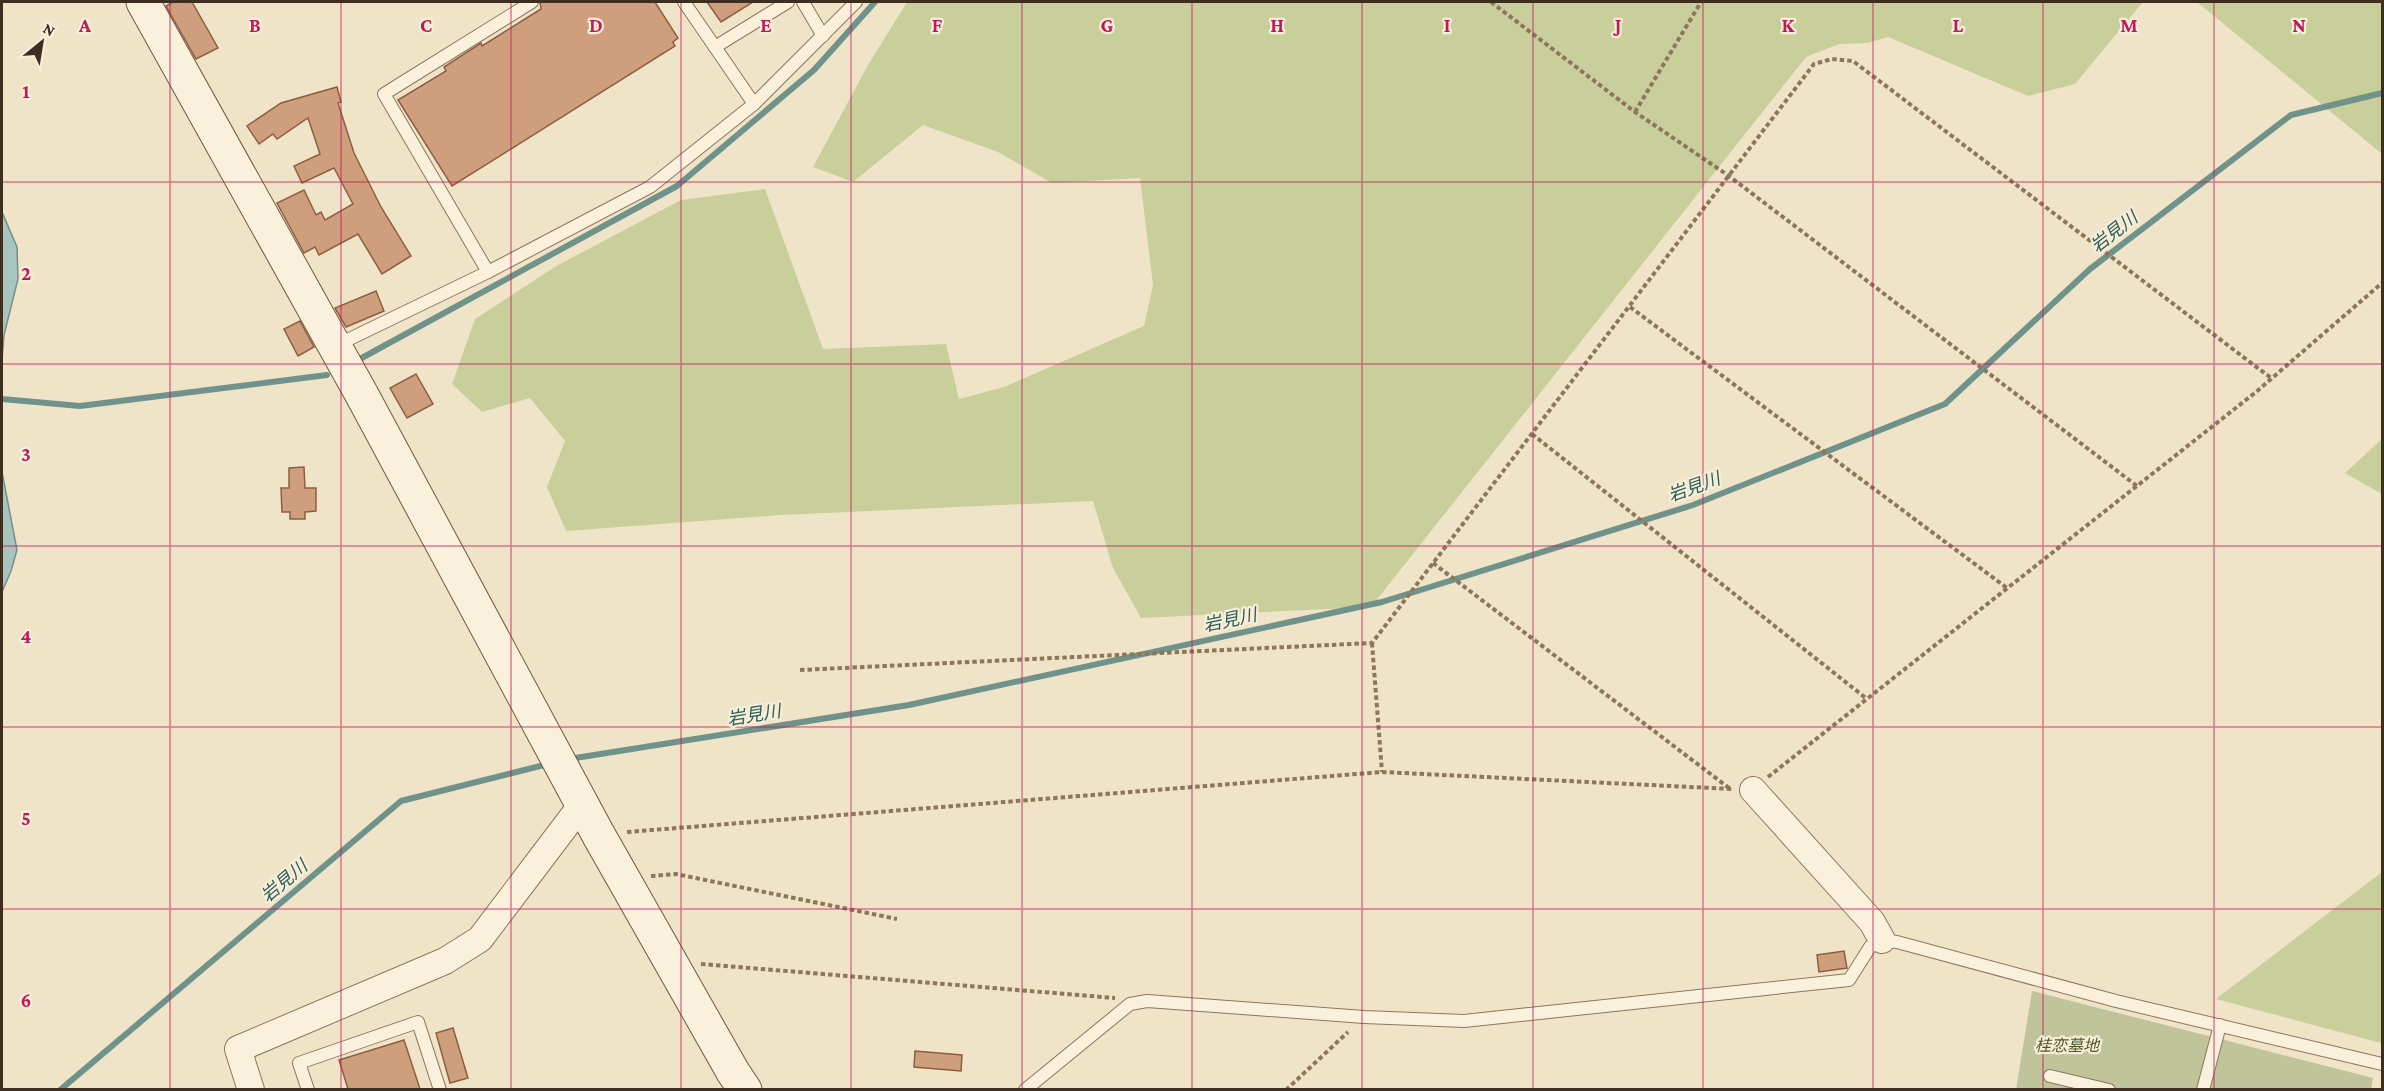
<svg xmlns="http://www.w3.org/2000/svg" width="2384" height="1091" viewBox="0 0 2384 1091" font-family="'Crimson Pro','Noto Sans JP',serif">
	<style>
		.green { fill: #c9cf9b }
		.cemetery { fill: #bfc49a }
		.water { fill: #a9c4bc; stroke: #6f938a; stroke-width: 1.5 }
		.lines { fill: none; stroke-linecap: round; stroke-linejoin: round }
		.stream { stroke: #6f938a; stroke-width: 6 }
		.building { fill: #cf9f7d; stroke: #8d5f41; stroke-width: 1.5 }
		.lane-casing { stroke: #8d765c; stroke-width: 14 }
		.street-casing { stroke: #8d765c; stroke-width: 28 }
		.secondary-casing { stroke: #6f573f; stroke-width: 35 }
		.path { stroke: #8d765c; stroke-width: 4; stroke-dasharray: 4.5 3; stroke-linecap: butt }
		.lane { stroke: #faf1dc; stroke-width: 12 }
		.street { stroke: #faf1dc; stroke-width: 26 }
		.secondary { stroke: #faf1dc; stroke-width: 33 }
		.grid { fill: none; stroke: #c2185b; stroke-width: 1.5; stroke-opacity: 0.55 }
		.labels { text-anchor: middle; dominant-baseline: central; stroke-width: 4.5; stroke-linejoin: round; paint-order: stroke }
		.park-label { font-size: 16px; font-style: italic; fill: #4d5a26; stroke: #f7eed8 }
		.water-label { font-size: 18px; font-style: italic; fill: #2f5d5a; stroke: #f7eed8 }
		.grid-label { font-size: 20px; text-anchor: middle; font-weight: bold; fill: #c2185b; stroke: #f7eed8; stroke-width: 4.5; stroke-linejoin: round; paint-order: stroke }
	</style>
	<rect width="100%" height="100%" fill="#f0e4c8"/>
	<g class="green">
		<path d="M907 2H2143L2075 84 2028 96 1888 37 1867 43 1839 44 1806 57 1371 607 1141 618 1113 568 1093 501 781 515 566 531 547 487 565 441 530 398 482 412 452 384 475 319 558 265 681 200 765 189 823 349 946 344 959 399 1004 387 1144 326 1153 285 1140 178 1052 183 998 152 923 125 853 182 813 167 868 65Z"/>
		<path d="M2197 2H2382V154Z"/>
		<path d="M2382 439V494L2345 473Z"/>
		<path d="M2382 872 2381 1043 2216 999Z"/>
	</g>
	<path class="cemetery" d="M2032 991 2373 1078 2371 1090H2016Z"/>
	<g class="water">
		<path d="M2 212 17 247 18 279 4 335 2 360Z"/>
		<path d="M2 472 17 550 11 571 2 592Z"/>
	</g>
	<g class="lines">
		<g class="stream">
			<path d="M358 360 677 186 814 70 875 2"/>
			<path d="M2 399 80 406 327 375"/>
			<path d="M569 759 909 705 1382 602 1693 505 1945 404 2090 269 2291 115 2382 93"/>
			<path d="M60 1090 401 801 548 764"/>
		</g>
	</g>
	<g class="building">
		<path d="M173 2H192L218 48 196 59 166 6Z"/>
		<path d="M540 2H655L678 38 673 42 675 46 452 186 398 100 446 71 444 67 481 43 482 46 541 9Z"/>
		<path d="M707 2H753L721 22Z"/>
		<path d="M337 87 341 102 338 103 354 153 381 207 411 256 382 274 358 234 319 255 315 247 304 253 277 203 304 190 316 215 321 212 325 220 353 204 334 168 302 183 294 166 320 154 308 118 277 139 273 134 259 144 247 126 281 103Z"/>
		<path d="M376 291 384 311 346 327 335 308Z"/>
		<path d="M300 321 314 347 298 356 284 329Z"/>
		<path d="M416 374 433 404 407 418 390 388Z"/>
		<path d="M304 467 305 488H316V511L305 512V519H290V512H282L281 488H289V468Z"/>
		<path d="M1844 951 1847 968 1819 972 1817 955Z"/>
		<path d="M453 1028 468 1078 450 1083 436 1033Z"/>
		<path d="M404 1040 420 1089H348L339 1060Z"/>
		<path d="M915 1051 962 1055 961 1071 914 1067Z"/>
	</g>
	<g class="lines">
		<defs>
			<g id="lane">
				<path d="M684 2 754 104"/>
				<path d="M803 2 823 36"/>
				<path d="M715 47 788 2"/>
				<path d="M488 272 384 94 532 2"/>
				<path d="M337 345 488 272 650 187 754 104 856 2"/>
				<path d="M2050 1076 2109 1090"/>
				<path d="M308 1090 299 1063 418 1022 440 1090"/>
				<path d="M1025 1090 1130 1004 1147 1001 1364 1017 1464 1021 1849 980 1870 947 1882 940 1897 942 2116 1001 2382 1064"/>
				<path d="M2203 1090 2220 1025"/>
			</g>
			<g id="street">
				<path d="M1753 790 1872 922 1882 940"/>
				<path d="M251 1090 238 1049 445 961 480 939 583 803"/>
			</g>
			<path id="secondary" d="M143 2 362 395 598 834 733 1072 745 1090"/>
		</defs>
		<use href="#lane" class="lane-casing"/>
		<use href="#street" class="street-casing"/>
		<use href="#secondary" class="secondary-casing"/>
		<g class="path">
			<path d="M1491 2 1635 112 1729 176 2137 486"/>
			<path d="M1635 112 1701 2"/>
			<path d="M1630 307 2007 588"/>
			<path d="M1532 434 1867 699"/>
			<path d="M1433 563 1729 788"/>
			<path d="M1372 643 1382 772"/>
			<path d="M800 670 1372 643 1814 64 1832 59 1853 61 2271 378"/>
			<path d="M1768 777 2256 392 2382 283"/>
			<path d="M627 832 1382 772 1732 789"/>
			<path d="M651 876 676 874 897 919"/>
			<path d="M701 964 1115 998"/>
			<path d="M1286 1090 1348 1032"/>
		</g>
		<use href="#lane" class="lane"/>
		<use href="#street" class="street"/>
		<use href="#secondary" class="secondary"/>
	</g>
	<path class="grid" d="M170 2V1090M341 2V1090M511 2V1090M681 2V1090M851 2V1090M1022 2V1090M1192 2V1090M1362 2V1090M1533 2V1090M1703 2V1090M1873 2V1090M2043 2V1090M2214 2V1090M2 182H2382M2 364H2382M2 546H2382M2 727H2382M2 909H2382"/>
	<g class="labels">
		<g class="park-label">
			<text x="2067" y="1045">桂恋墓地</text>
		</g>
		<g class="water-label">
			<text transform="translate(2114 232) rotate(-38)">岩見川</text>
			<text transform="translate(1694 487) rotate(-20)">岩見川</text>
			<text transform="translate(1230 620) rotate(-12)">岩見川</text>
			<text transform="translate(754 715) rotate(-9)">岩見川</text>
			<text transform="translate(284 881) rotate(-40)">岩見川</text>
		</g>
	</g>
	<g class="grid-label">
		<text x="85" y="32">A</text>
		<text x="255" y="32">B</text>
		<text x="426" y="32">C</text>
		<text x="596" y="32">D</text>
		<text x="766" y="32">E</text>
		<text x="937" y="32">F</text>
		<text x="1107" y="32">G</text>
		<text x="1277" y="32">H</text>
		<text x="1447" y="32">I</text>
		<text x="1618" y="32">J</text>
		<text x="1788" y="32">K</text>
		<text x="1958" y="32">L</text>
		<text x="2129" y="32">M</text>
		<text x="2299" y="32">N</text>
		<text x="26" y="98">1</text>
		<text x="26" y="280">2</text>
		<text x="26" y="461">3</text>
		<text x="26" y="643">4</text>
		<text x="26" y="825">5</text>
		<text x="26" y="1007">6</text>
	</g>
	<rect width="2384" height="1091" fill="none" stroke="#3d2e20" stroke-width="6"/>
	<g transform="translate(42 42) rotate(30)" stroke="#f7eed8" stroke-width="4.5" paint-order="stroke">
	<path d="M0-4.5L10 22L0 15L-10 22Z" fill="#3d2e20"/>
	<text y="-9" font-size="16" font-weight="bold" text-anchor="middle" fill="#3d2e20">N</text>
	</g>
</svg>
